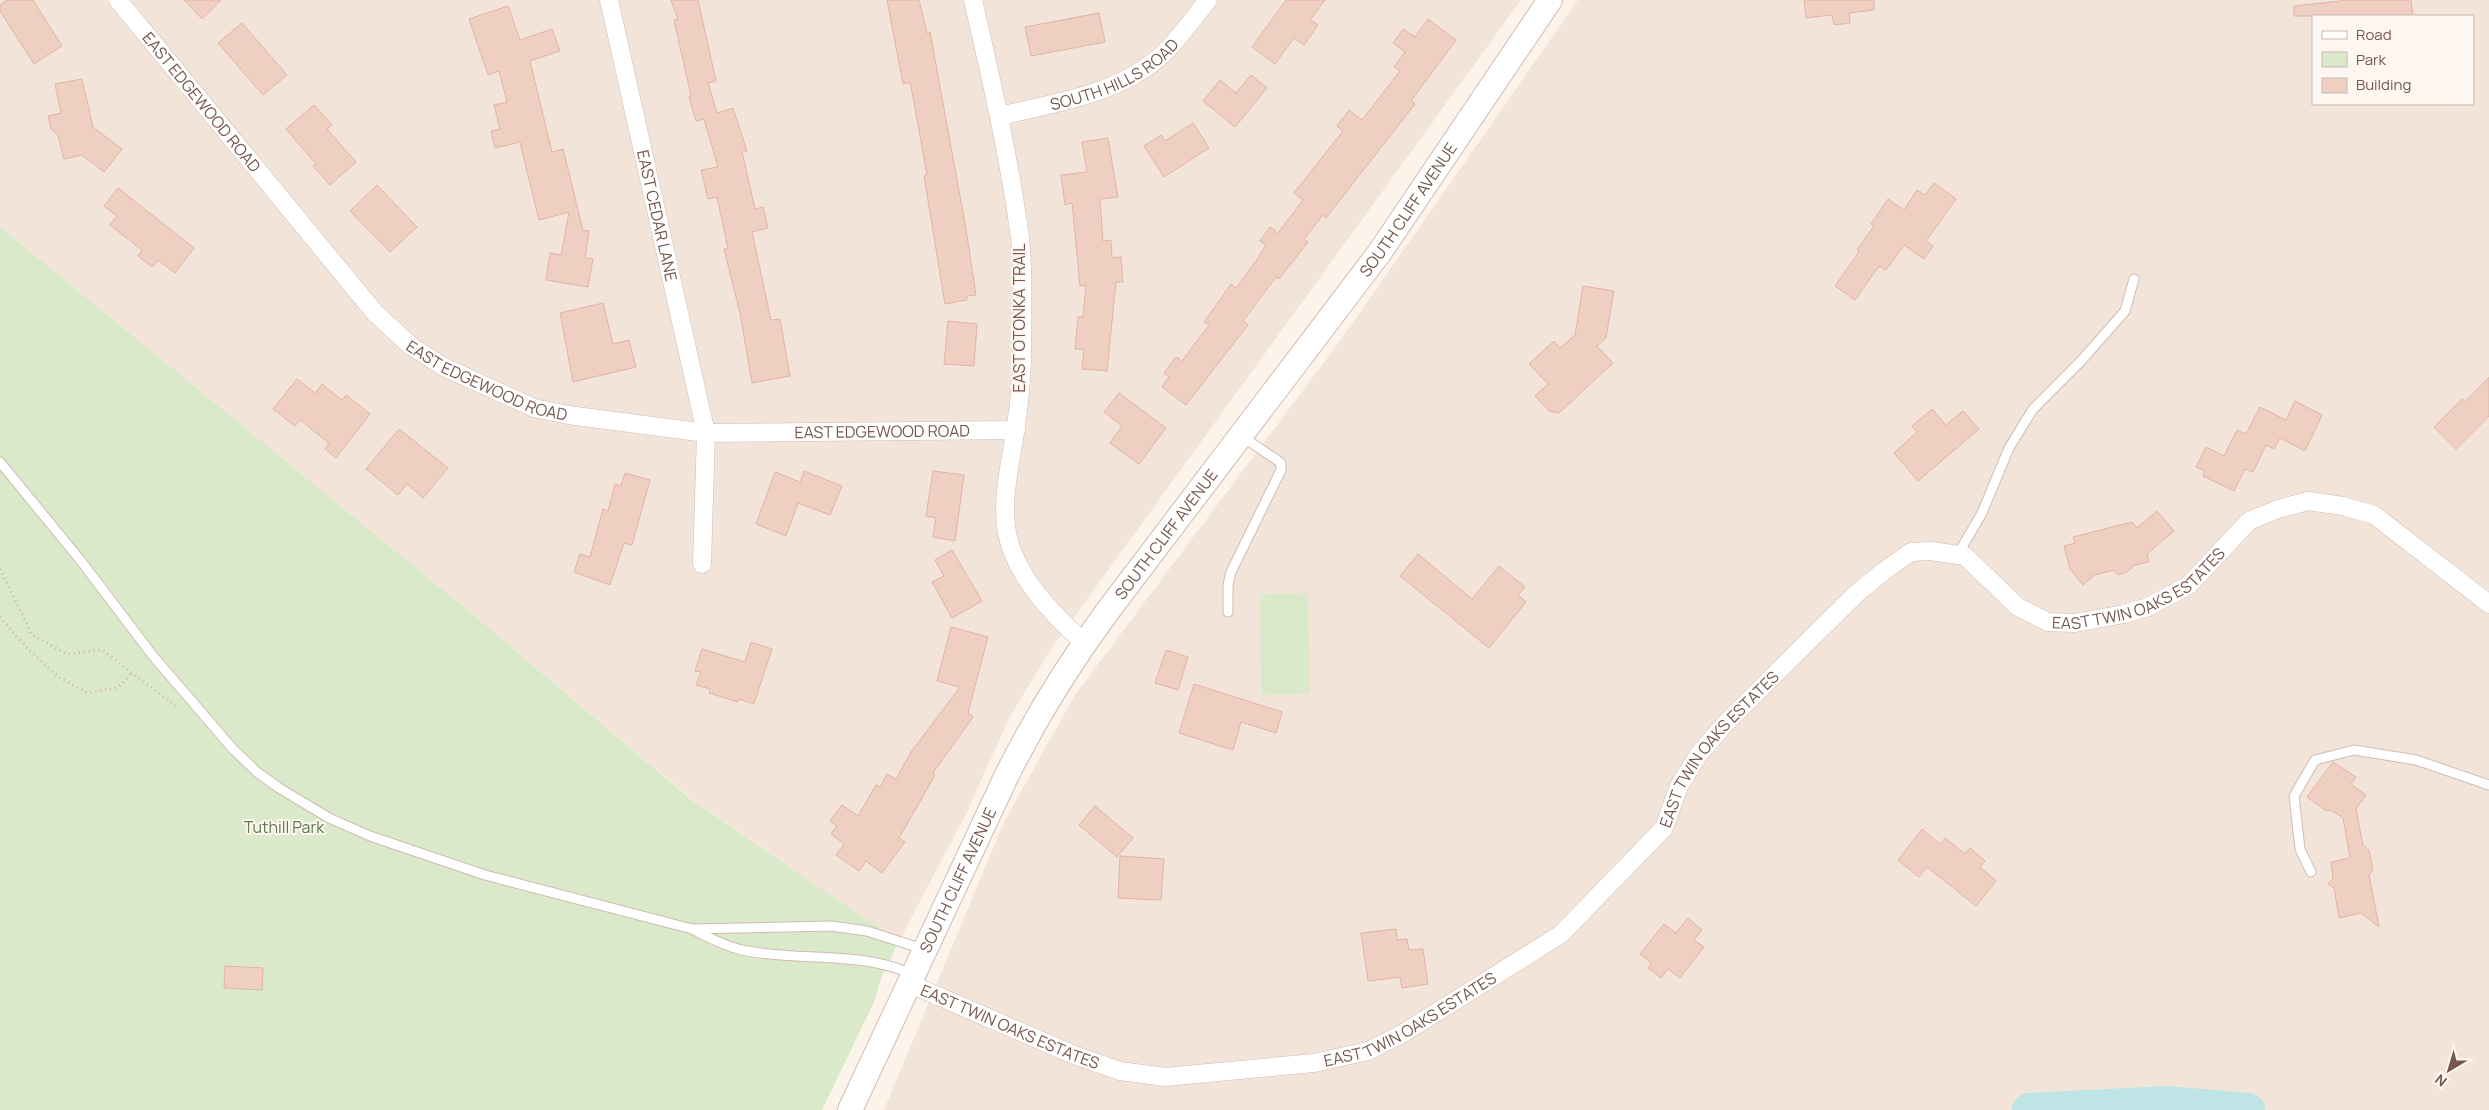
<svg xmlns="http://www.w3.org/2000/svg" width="2489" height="1110" viewBox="0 0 2489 1110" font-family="Manrope,sans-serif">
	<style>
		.residential { fill: #f3e4d9; fill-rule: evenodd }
		.green { fill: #dae9c9 }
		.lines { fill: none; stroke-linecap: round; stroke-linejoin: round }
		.river { stroke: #bfe4e5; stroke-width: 34 }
		.building { fill: #f0cfc3; stroke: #e1b4a5 }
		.lane-casing { stroke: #d0bcb2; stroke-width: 11 }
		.street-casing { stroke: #d0bcb2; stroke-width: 19 }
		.secondary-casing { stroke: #d3bbb0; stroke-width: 26 }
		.path { stroke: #d5b2a6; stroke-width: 3; stroke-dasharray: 1 4; stroke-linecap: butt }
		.lane { stroke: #fff; stroke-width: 9 }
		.street { stroke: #fff; stroke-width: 18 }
		.secondary { stroke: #fff; stroke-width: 24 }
		.labels { text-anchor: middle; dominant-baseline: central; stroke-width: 4; stroke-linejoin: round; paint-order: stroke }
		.street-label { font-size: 16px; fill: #76574e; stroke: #fef7f1 }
		.park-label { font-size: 16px; fill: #5d7a47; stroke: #fef7f1 }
	</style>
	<rect width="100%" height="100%" fill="#fcf3ea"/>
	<g class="residential">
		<path d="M0 0H1521L1051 649 1009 718 966 814 899 941 694 801 476 617 0 227Z"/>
		<path d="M1578 0H2489V1110H884L1004 822 1075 695 1340 341ZM2313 16H2473V104H2313Z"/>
	</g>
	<g class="green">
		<path d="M0 227 476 617 693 801 899 941 880 981 875 1000 822 1110H0Z"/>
		<path d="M1308 593 1310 694 1261 695 1260 594Z"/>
	</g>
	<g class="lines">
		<path class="river" d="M2029 1110 2166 1103 2248 1110"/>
	</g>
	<g class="building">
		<path d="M7 0H33L62 46 34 64 0 11V5Z"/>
		<path d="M184 0H221L202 19Z"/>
		<path d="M671 0H698L716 81 708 83 717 113 733 108 747 151 742 152 755 209 763 207 768 228 752 232 771 320 780 319 790 376 752 383 740 313 724 249 728 248 717 197 708 199 701 170 718 167 704 119 696 121 689 97 691 96 674 20 678 19Z"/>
		<path d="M887 0H919L927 33 930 32 966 229 976 295 967 296V300L945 304 924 176 927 175 913 97 910 82 903 84Z"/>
		<path d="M1286 0H1325L1310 20 1318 25 1304 45 1294 38 1275 64 1252 47Z"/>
		<path d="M1804 0H1874V10L1849 13 1850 23 1834 25 1832 15 1806 18Z"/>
		<path d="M2349 0H2411L2413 16H2294V6Z"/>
		<path d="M508 6 520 40 552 29 560 51 530 61 552 152 563 149 583 230 589 231 585 258 593 259 588 287 546 280 550 253 561 255 569 212 539 220 520 142 495 148 491 131 500 129 494 105 507 102 499 71 488 75 469 19Z"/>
		<path d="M1099 13 1105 42 1031 56 1025 27Z"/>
		<path d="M1428 19 1456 40 1411 101 1415 104 1326 218 1323 215 1304 239 1308 242 1279 279 1276 277 1243 321 1248 325 1186 405 1162 387 1169 377 1164 373 1176 357 1182 361 1209 325 1204 322 1231 284 1236 288 1256 261 1266 245 1260 241 1270 227 1278 233 1303 200 1294 193 1343 131 1337 126 1349 110 1362 120 1400 71 1394 67 1405 52 1393 43 1403 29 1415 37Z"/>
		<path d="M242 23 287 75 263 95 218 43Z"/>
		<path d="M1251 75 1267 88 1235 127 1203 101 1220 80 1236 93Z"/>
		<path d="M82 79 93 127 122 149 104 172 82 155 64 159 58 135 51 129 48 116 61 113 55 84Z"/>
		<path d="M314 105 332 125 327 129 356 162 330 185 313 166 316 164 286 129Z"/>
		<path d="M1193 123 1209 148 1164 177 1144 146 1161 135 1165 141Z"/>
		<path d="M1108 138 1118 197 1100 199 1103 241 1111 240 1112 258 1121 257 1123 282H1116L1107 371 1082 369 1084 349H1075L1078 317H1083L1086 285 1080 286 1072 203 1065 205 1061 175 1087 172 1082 142Z"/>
		<path d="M1934 183 1956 199 1926 241 1933 246 1924 259 1904 245 1886 270 1879 266 1855 300 1835 286 1859 252 1857 250 1874 226 1871 224 1888 199 1904 210 1917 190 1925 195Z"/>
		<path d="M377 185 417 227 390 252 350 211Z"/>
		<path d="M118 188 194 248 175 273 158 260 152 267 138 256 142 250 110 225 117 216 104 206Z"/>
		<path d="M1583 286 1614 291 1606 338 1597 346 1613 363 1559 413 1549 411 1535 396 1548 384 1529 364 1554 341 1560 348 1575 335Z"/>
		<path d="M603 303 613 344 629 340 636 367 573 382 560 313Z"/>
		<path d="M948 321 977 324 974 366 944 364Z"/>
		<path d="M2489 377V416L2456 449 2434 427 2462 399 2465 402Z"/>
		<path d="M297 379 315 393 322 384 342 400 346 395 370 414 336 458 325 449 329 443 300 420 295 426 273 409Z"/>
		<path d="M1119 393 1166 428 1139 464 1110 443 1122 426 1104 412Z"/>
		<path d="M2295 401 2322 415 2305 451 2280 438 2274 449 2266 445 2253 472 2245 469 2234 491 2203 476 2205 471 2196 467 2206 447 2224 456 2237 430 2246 434 2260 407 2286 420Z"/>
		<path d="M1932 409 1946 425 1963 411 1979 429 1918 481 1894 453 1917 432 1912 426Z"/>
		<path d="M399 429 448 468 423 498 407 484 398 495 366 469Z"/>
		<path d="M804 471 842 486 830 515 798 503 786 536 756 524 775 472 800 482Z"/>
		<path d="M933 471 964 475 955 541 933 537 936 518 926 516Z"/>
		<path d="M625 473 650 480 632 545 624 543 610 585 574 572 580 554 590 557 603 509 608 511 615 484 621 486Z"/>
		<path d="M2157 511 2174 531 2147 554 2149 562 2135 565 2127 572 2118 575 2114 570 2094 575 2083 585 2070 569 2064 546 2075 543 2073 537 2132 522 2137 528Z"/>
		<path d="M952 550 982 601 952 618 932 582 944 576 935 560Z"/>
		<path d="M1418 554 1472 599 1499 566 1525 587 1518 595 1526 602 1489 648 1400 576Z"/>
		<path d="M951 627 988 637 968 713 973 717 933 773 935 775 899 838 905 842 882 873 866 861 859 871 836 855 844 844 831 834 837 826 830 821 842 805 858 816 876 785 880 787 887 774 896 779 911 752 960 687 937 681Z"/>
		<path d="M751 642 772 649 754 704 739 699 738 702 709 693 710 689 696 685 701 672 695 671 702 649 745 662Z"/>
		<path d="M1166 650 1188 657 1178 690 1155 683Z"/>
		<path d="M1194 684 1282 712 1276 733 1241 722 1233 750 1179 733Z"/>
		<path d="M2333 762 2356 777 2351 784 2366 795 2356 809 2363 845 2369 850 2373 870 2369 875 2379 927 2361 913 2339 918 2334 888 2328 884 2333 878 2331 862 2350 858 2343 818 2331 810 2326 811 2307 797Z"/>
		<path d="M1095 806 1133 838 1117 857 1079 825Z"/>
		<path d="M1922 829 1940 844 1945 838 1965 854 1970 848 1985 861 1980 867 1996 881 1976 906 1927 867 1919 877 1898 860Z"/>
		<path d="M1120 856 1164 859 1161 900 1118 898Z"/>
		<path d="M1688 918 1702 930 1694 940 1704 947 1680 978 1668 969 1661 978 1648 968 1651 963 1640 954 1664 924 1676 933Z"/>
		<path d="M1396 929 1397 940 1407 939 1409 950 1423 949 1428 984 1402 988 1400 977 1368 981 1361 933Z"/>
		<path d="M225 966 263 968 262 990 224 988Z"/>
	</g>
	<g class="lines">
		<defs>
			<g id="lane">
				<path d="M0 462 81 561 153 656 233 749 257 772 279 788 329 818 370 836 485 875 692 929C708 937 724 946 742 950 798 962 859 950 912 974"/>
				<path d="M1958 554 1982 513 2009 448 2033 409 2081 361 2125 311 2134 279"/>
				<path d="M1228 612V585L1231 572 1281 470V463L1277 460 1241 436"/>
				<path d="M2311 872 2300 849 2294 796 2315 760 2354 750 2416 760 2489 785"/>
				<path d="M692 929 831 926 867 931 923 949"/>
			</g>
			<g id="street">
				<path id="s1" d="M118 0 375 313 411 346 444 367 534 408 568 415 706 433 1016 430"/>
				<path id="s2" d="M609 0 706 433 702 564"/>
				<path d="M973 0C991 78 1009 157 1020 237 1024 275 1022 315 1022 354 1022 379 1019 407 1015 432 1010 466 1001 500 1007 533 1016 578 1052 613 1084 643"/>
				<path id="s3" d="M999 116C1058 102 1125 94 1169 48 1183 33 1195 16 1208 0"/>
				<path id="s4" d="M908 983 1074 1055 1120 1071 1165 1077 1314 1063 1368 1051 1402 1034 1561 934 1664 828 1679 786 1699 754 1724 725 1857 593 1884 571 1911 552 1931 551 1965 556 2018 607 2048 622 2075 623 2124 614 2148 607 2189 585 2249 521 2278 509 2308 501 2343 506 2374 515 2489 604"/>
			</g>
			<g id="secondary">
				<path id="s5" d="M850 1110 1005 779C1034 720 1068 665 1107 612L1380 252 1550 0"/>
			</g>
		</defs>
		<use href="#lane" class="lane-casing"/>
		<use href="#street" class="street-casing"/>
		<use href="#secondary" class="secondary-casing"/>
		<g class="path">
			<path d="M0 569 32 635 67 654 102 650 177 707"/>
			<path d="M0 617 27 648 60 678 88 693 119 687 133 672"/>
		</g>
		<use href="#lane" class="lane"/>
		<use href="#street" class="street"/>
		<use href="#secondary" class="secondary"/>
	</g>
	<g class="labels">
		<g class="street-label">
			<text stroke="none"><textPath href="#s3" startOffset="124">SOUTH HILLS ROAD</textPath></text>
			<text stroke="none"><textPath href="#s1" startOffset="132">EAST EDGEWOOD ROAD</textPath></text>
			<text stroke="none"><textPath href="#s5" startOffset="1064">SOUTH CLIFF AVENUE</textPath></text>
			<text stroke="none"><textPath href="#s2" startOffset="221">EAST CEDAR LANE</textPath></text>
			<text transform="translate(1019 318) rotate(-90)">EAST OTONKA TRAIL</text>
			<text stroke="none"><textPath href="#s1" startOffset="538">EAST EDGEWOOD ROAD</textPath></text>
			<text stroke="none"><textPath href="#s1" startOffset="942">EAST EDGEWOOD ROAD</textPath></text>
			<text stroke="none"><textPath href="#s5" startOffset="659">SOUTH CLIFF AVENUE</textPath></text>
			<text stroke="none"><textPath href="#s4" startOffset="1491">EAST TWIN OAKS ESTATES</textPath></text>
			<text stroke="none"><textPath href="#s4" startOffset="951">EAST TWIN OAKS ESTATES</textPath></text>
			<text stroke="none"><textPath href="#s5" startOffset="254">SOUTH CLIFF AVENUE</textPath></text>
			<text stroke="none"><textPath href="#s4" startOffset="531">EAST TWIN OAKS ESTATES</textPath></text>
			<text stroke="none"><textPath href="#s4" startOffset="111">EAST TWIN OAKS ESTATES</textPath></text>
		</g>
		<g class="park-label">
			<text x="284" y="827">Tuthill Park</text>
		</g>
	</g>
	<rect x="2312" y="15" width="162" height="90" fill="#fef7f1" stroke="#c8b7b0"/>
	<rect x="2322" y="31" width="25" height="8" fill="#ffffff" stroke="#c8b7b0"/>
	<text x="2356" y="40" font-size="15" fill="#76574e">Road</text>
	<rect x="2322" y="52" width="25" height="15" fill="#dae9c9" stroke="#c8b7b0"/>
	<text x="2356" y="65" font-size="15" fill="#76574e">Park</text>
	<rect x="2322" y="78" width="25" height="15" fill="#f0cfc3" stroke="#c8b7b0"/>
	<text x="2356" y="90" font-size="15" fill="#76574e">Building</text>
	<g transform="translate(2449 1070) rotate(218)" stroke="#fef7f1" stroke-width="4" paint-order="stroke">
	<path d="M0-4L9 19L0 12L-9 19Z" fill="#76574e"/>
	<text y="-8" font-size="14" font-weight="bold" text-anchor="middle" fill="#76574e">N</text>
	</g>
</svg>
